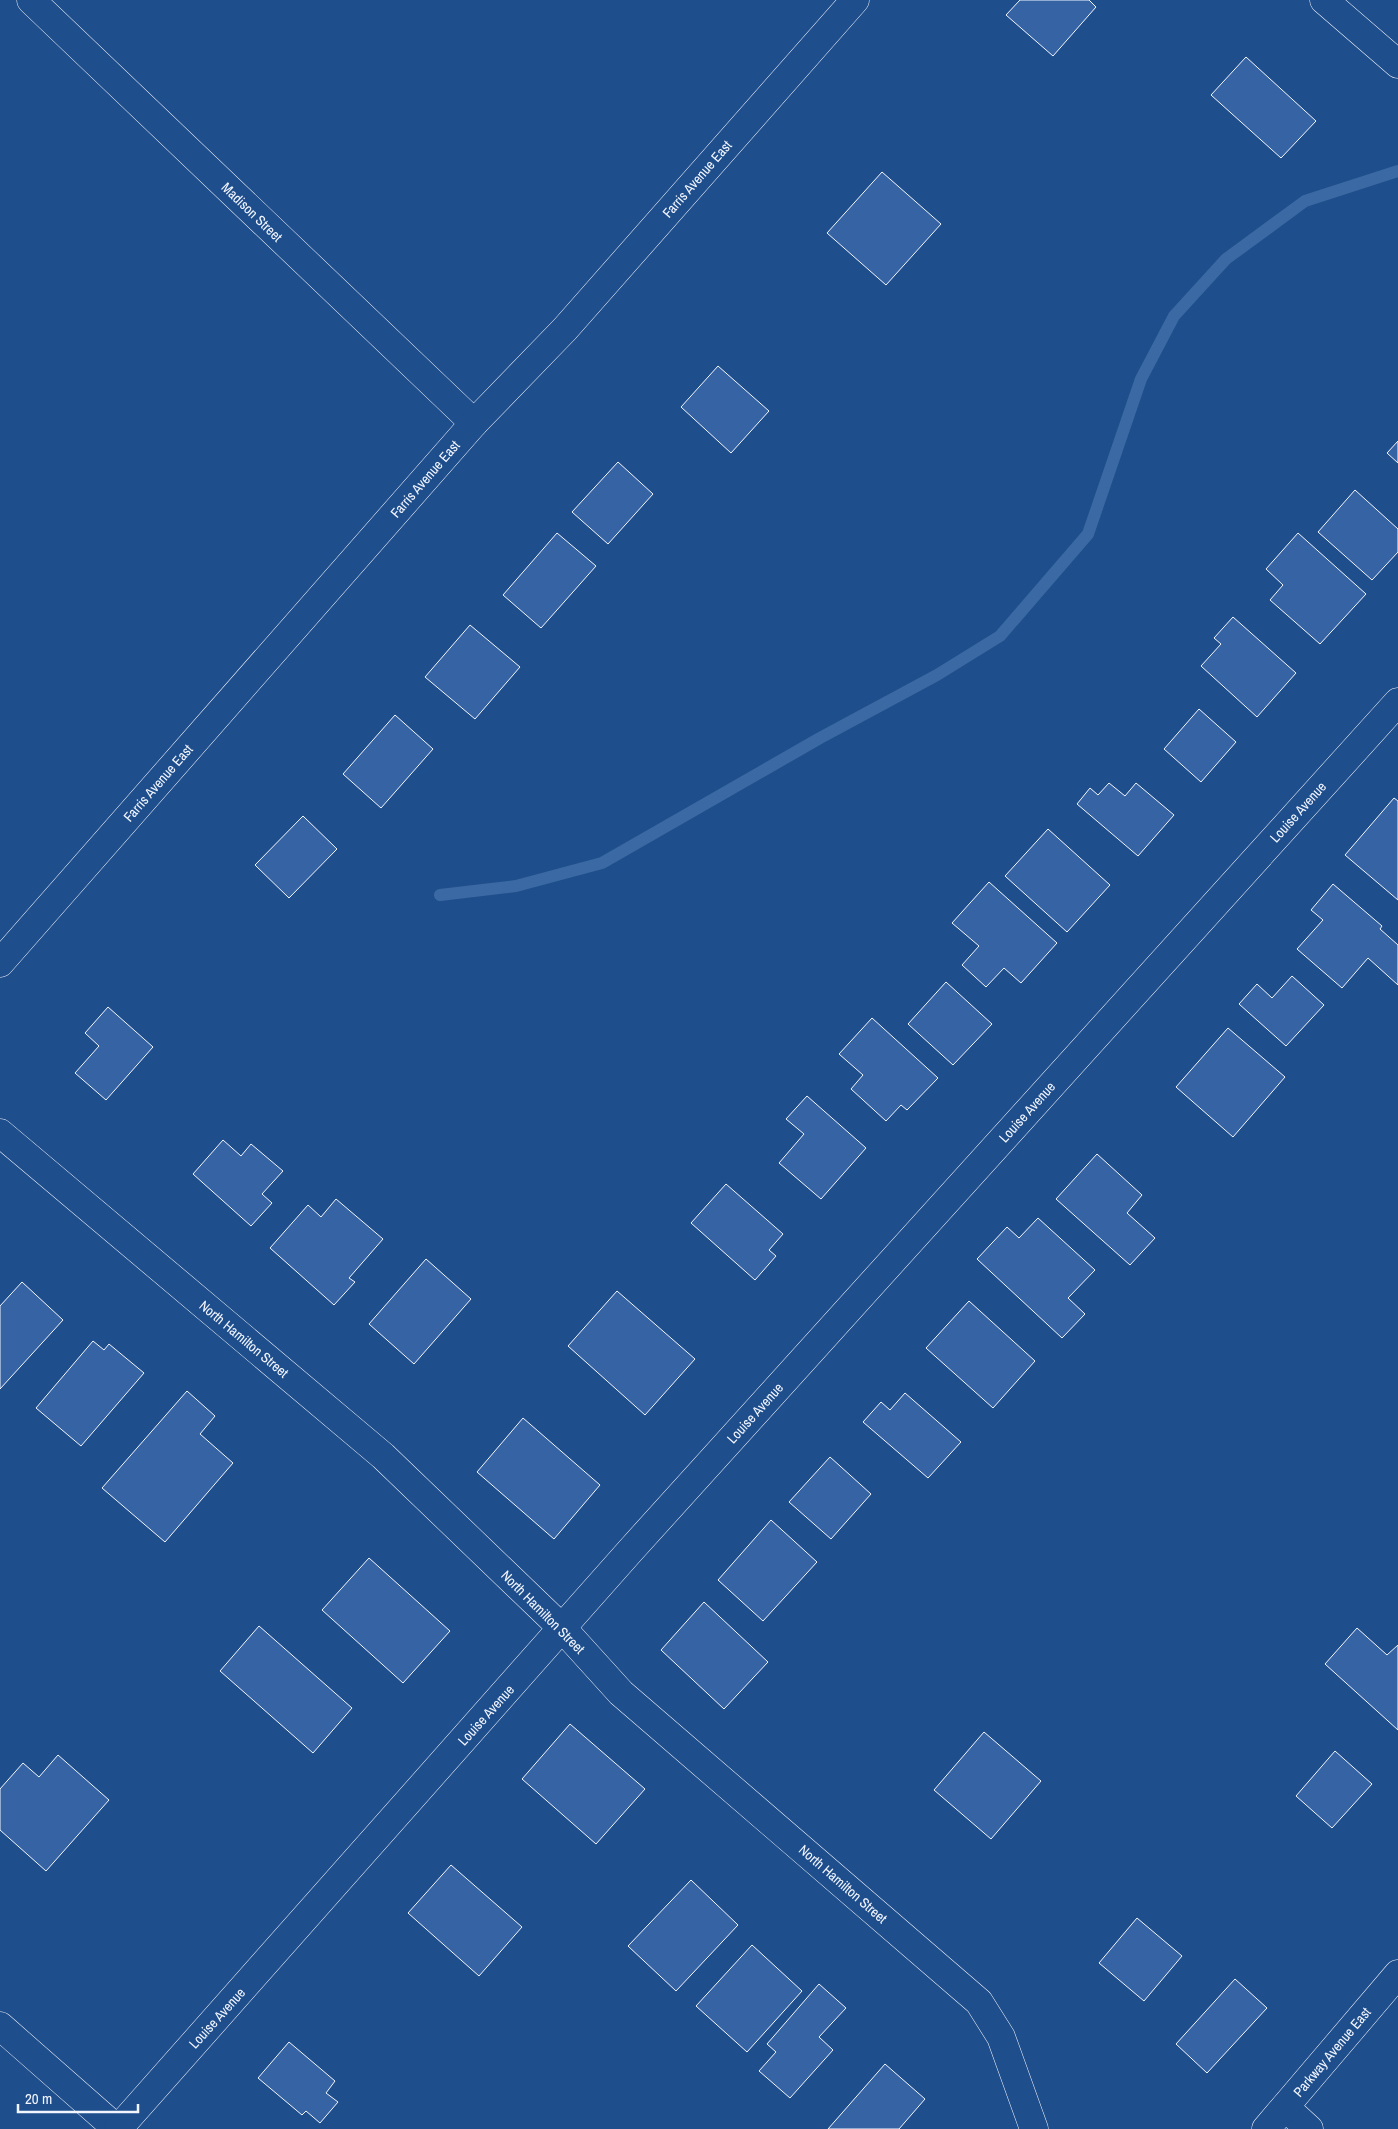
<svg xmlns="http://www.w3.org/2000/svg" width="1398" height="2129" viewBox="0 0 1398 2129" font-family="'Archivo Narrow',sans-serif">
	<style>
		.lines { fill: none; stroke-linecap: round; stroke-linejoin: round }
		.stream { stroke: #3b69a3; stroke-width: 12 }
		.building { fill: #3563a3; stroke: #f2f6ff }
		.minor-casing { stroke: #f2f6ff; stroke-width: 29 }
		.minor { stroke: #1f4e8c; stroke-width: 28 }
		.labels { text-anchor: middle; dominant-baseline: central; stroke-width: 4; stroke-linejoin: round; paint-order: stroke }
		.street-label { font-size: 14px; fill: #f2f6ff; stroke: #1f4e8c }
	</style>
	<rect width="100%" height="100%" fill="#1f4e8c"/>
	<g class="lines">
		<path class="stream" d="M440 895 516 886 602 863 820 738 937 675 1000 636 1088 534 1141 379 1174 316 1226 259 1305 201 1398 171"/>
	</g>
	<g class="building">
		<path d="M1020 0H1089L1096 7 1053 56 1006 15Z"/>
		<path d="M1246 57 1316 121 1281 158 1211 95Z"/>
		<path d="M882 172 941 224 886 285 827 233Z"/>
		<path d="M718 366 769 411 731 453 681 407Z"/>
		<path d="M1398 441V463L1387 453Z"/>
		<path d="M618 462 653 494 608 544 572 512Z"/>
		<path d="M1355 490 1398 529V552L1372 580 1318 532Z"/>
		<path d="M557 533 596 566 541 628 503 595Z"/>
		<path d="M1298 533 1366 594 1320 644 1270 600 1283 585 1266 569Z"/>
		<path d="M1233 617 1296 673 1257 717 1201 666 1221 644 1214 638Z"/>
		<path d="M470 625 520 667 475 719 425 677Z"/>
		<path d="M1199 709 1236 742 1201 782 1164 749Z"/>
		<path d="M395 715 433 749 381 808 343 774Z"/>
		<path d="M1109 783 1125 796 1136 783 1174 815 1138 856 1077 804 1090 788 1098 795Z"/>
		<path d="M1394 798 1398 801V900L1345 855Z"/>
		<path d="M303 816 337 849 289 898 255 865Z"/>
		<path d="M1048 829 1110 885 1067 932 1005 876Z"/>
		<path d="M989 882 1057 943 1021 983 1004 968 986 987 962 965 979 946 952 923Z"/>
		<path d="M1333 884 1382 926 1380 929 1398 945V985L1368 958 1342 988 1297 949 1323 920 1311 910Z"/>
		<path d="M1292 976 1324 1005 1286 1046 1239 1004 1257 984 1272 998Z"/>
		<path d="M946 982 992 1024 953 1065 908 1024Z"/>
		<path d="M108 1007 153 1047 106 1100 75 1073 99 1046 85 1033Z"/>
		<path d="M872 1018 938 1078 907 1110 901 1105 886 1121 851 1089 863 1075 839 1054Z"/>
		<path d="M1228 1028 1285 1077 1233 1137 1176 1087Z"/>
		<path d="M807 1096 866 1148 821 1199 779 1163 804 1134 786 1119Z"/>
		<path d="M223 1140 241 1156 251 1144 283 1171 262 1194 272 1203 251 1226 193 1174Z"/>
		<path d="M1097 1154 1142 1195 1127 1213 1155 1238 1130 1265 1056 1199Z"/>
		<path d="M726 1184 783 1234 769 1250 776 1256 755 1280 691 1223Z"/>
		<path d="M336 1199 383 1239 349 1278 355 1282 334 1305 270 1248 308 1205 321 1217Z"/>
		<path d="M1038 1218 1095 1270 1068 1298 1085 1314 1062 1338 977 1259 1007 1227 1019 1238Z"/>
		<path d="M426 1259 471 1299 414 1364 369 1324Z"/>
		<path d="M22 1282 63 1320 0 1389V1306Z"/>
		<path d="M617 1291 695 1359 645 1415 568 1346Z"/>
		<path d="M969 1301 1035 1361 993 1408 926 1348Z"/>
		<path d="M93 1341 104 1350 109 1344 144 1373 81 1446 36 1408Z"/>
		<path d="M187 1391 215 1416 200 1434 233 1463 165 1542 102 1488Z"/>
		<path d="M905 1393 961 1442 928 1478 863 1422 881 1402 890 1410Z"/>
		<path d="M523 1418 600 1485 554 1539 477 1472Z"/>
		<path d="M830 1457 871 1494 831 1539 789 1502Z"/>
		<path d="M771 1520 817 1562 763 1621 718 1580Z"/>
		<path d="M369 1558 450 1631 403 1683 322 1610Z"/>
		<path d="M704 1602 768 1662 724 1709 661 1650Z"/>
		<path d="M259 1626 352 1708 313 1753 220 1671Z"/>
		<path d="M1357 1628 1387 1655 1398 1645V1730L1325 1664Z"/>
		<path d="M570 1724 645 1789 596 1844 522 1779Z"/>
		<path d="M984 1732 1041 1781 991 1839 934 1790Z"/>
		<path d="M1335 1751 1372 1784 1332 1828 1296 1796Z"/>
		<path d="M58 1755 109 1800 46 1871 0 1830V1789L23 1763 39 1777Z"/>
		<path d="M451 1865 522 1927 479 1976 408 1913Z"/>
		<path d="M691 1880 738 1925 676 1991 628 1946Z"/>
		<path d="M1137 1918 1182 1956 1144 2001 1099 1963Z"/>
		<path d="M752 1945 802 1991 747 2052 696 2006Z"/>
		<path d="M1235 1979 1267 2008 1207 2073 1176 2044Z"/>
		<path d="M819 1984 846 2008 819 2037 833 2050 790 2098 759 2071 776 2052 767 2044Z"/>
		<path d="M289 2042 335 2081 326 2093 338 2102 320 2123 306 2111 302 2115 258 2078Z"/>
		<path d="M885 2064 925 2099 899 2129H828Z"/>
	</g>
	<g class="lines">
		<defs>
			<g id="minor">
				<path d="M31 0 474 423"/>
				<path d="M1324 0 1398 64"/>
				<path d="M0 963 474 423 565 329 855 0"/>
				<path d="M0 1133 383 1456 563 1629 621 1693 979 2002 1001 2037 1034 2129"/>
				<path d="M0 2026 117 2129"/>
				<path d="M1285 2107 1309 2129"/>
				<path d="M118 2129 630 1551 1398 702"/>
				<path d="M1266 2129 1398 1974"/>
			</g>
		</defs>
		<use href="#minor" class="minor-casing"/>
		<use href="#minor" class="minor"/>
	</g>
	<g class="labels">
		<g class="street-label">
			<text transform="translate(697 179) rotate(-49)">Farris Avenue East</text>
			<text transform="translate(252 212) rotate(44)">Madison Street</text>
			<text transform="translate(425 479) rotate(-49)">Farris Avenue East</text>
			<text transform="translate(158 783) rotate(-49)">Farris Avenue East</text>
			<text transform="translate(1298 812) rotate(-48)">Louise Avenue</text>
			<text transform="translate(1027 1112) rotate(-48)">Louise Avenue</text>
			<text transform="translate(244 1339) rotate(40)">North Hamilton Street</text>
			<text transform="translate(755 1413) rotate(-48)">Louise Avenue</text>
			<text transform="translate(543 1612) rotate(45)">North Hamilton Street</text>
			<text transform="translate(486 1715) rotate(-48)">Louise Avenue</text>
			<text transform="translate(843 1884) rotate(41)">North Hamilton Street</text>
			<text transform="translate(217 2018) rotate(-48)">Louise Avenue</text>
			<text transform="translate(1332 2052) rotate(-50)">Parkway Avenue East</text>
		</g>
	</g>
	<path d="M18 2104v8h120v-8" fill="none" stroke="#f2f6ff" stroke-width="2.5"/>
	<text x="25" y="2104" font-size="15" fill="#f2f6ff" stroke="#1f4e8c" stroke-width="4" paint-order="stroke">20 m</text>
</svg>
